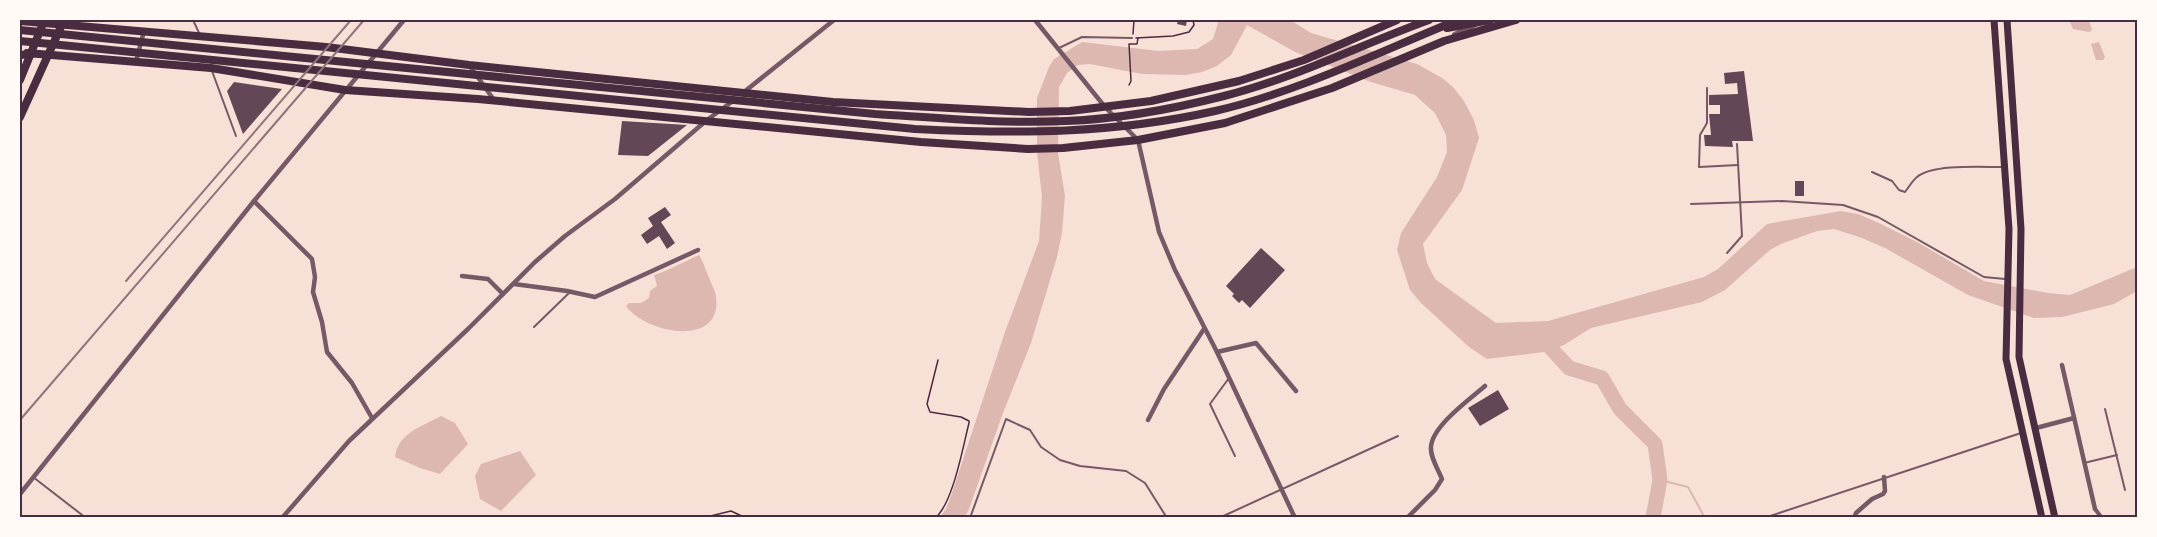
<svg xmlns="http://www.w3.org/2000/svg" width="2157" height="537" viewBox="0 0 2157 537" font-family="Lato,sans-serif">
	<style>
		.water { fill: #dcb8b0 }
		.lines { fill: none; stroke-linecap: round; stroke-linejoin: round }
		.stream { stroke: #dcb8b0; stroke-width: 2 }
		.river { stroke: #dcb8b0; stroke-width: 15 }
		.building { fill: #644757 }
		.path { stroke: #4a2c40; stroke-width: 1.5 }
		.service { stroke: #755966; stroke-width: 2 }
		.pedestrian { stroke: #755966; stroke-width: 4 }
		.minor { stroke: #755966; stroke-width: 4.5 }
		.tertiary { stroke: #755966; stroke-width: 6 }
		.secondary { stroke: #4a2c40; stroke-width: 7 }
		.primary { stroke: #4a2c40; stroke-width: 8 }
		.trunk { stroke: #4a2c40; stroke-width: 8 }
		.rail { stroke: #8f747c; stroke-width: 2 }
		.neatline { fill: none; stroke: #4a2c40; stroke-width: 2 }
	</style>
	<rect width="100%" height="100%" fill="#f7e1d7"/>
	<g class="water">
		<path d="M1219 20H1290L1311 33 1417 64 1442 78 1453 87 1464 101 1474 120 1479 138 1462 190 1423 244 1427 263 1435 279 1496 323 1548 321 1704 277 1718 269 1767 224 1841 211 1858 214 1879 223 1917 242 1984 281 2048 293 2070 295 2137 267V291L2114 304 2062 317 2034 318 1968 295 1885 248 1862 238 1834 229 1817 231 1781 244 1770 250 1725 290 1702 302 1591 328 1564 345 1544 352 1487 359 1469 347 1421 303 1410 290 1397 250 1401 233 1437 177 1447 152 1446 135 1435 113 1415 95 1371 82 1295 52 1247 25 1231 55 1217 66 1202 72 1186 75 1142 74 1090 64 1078 65 1067 73 1059 87 1058 153 1065 196 1062 233 1057 257 1031 343 1003 413 969 509 965 517 939 518 946 509 952 493 1005 332 1039 241 1042 197 1037 152V98L1049 67 1054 59 1082 42 1159 51 1197 49 1213 39Z"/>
		<path d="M2069 20H2089L2092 30 2089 32 2073 29Z"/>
		<path d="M2099 42 2105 57 2103 60H2096L2091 44Z"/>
		<path d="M699 255C704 263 706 271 710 280 712 286 716 292 716 297 723 348 646 334 626 306L629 303H641L649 298 650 291 657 286 654 275C670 270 683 262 699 255Z"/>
		<path d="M441 416 455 423 468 444 440 474 420 468 395 457C398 433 421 427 441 416Z"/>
		<path d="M520 451 536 475 501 511 480 499 475 476 481 464Z"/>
	</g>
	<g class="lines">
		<path class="stream" d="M1660 480 1688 487 1705 518"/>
		<path class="river" d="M1541 333 1546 343 1569 368 1602 378 1620 409 1655 444 1660 480 1653 518"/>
	</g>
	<g class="building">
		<path d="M1178 20H1187L1186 26 1177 24Z"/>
		<path d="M1744 71 1753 141H1732L1733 147 1705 146 1704 135H1711L1709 114H1720V105H1709V95L1738 94 1737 83 1725 84 1724 73Z"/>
		<path d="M234 82 282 89 243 134 227 91Z"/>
		<path d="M622 121 687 125 648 156 618 155Z"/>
		<rect x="1795" y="181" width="9" height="15"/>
		<path d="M665 207 671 215 661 222 675 243 667 249 659 236 647 244 641 235 653 226 648 218Z"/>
		<path d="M1261 248 1285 270 1250 308 1242 300 1239 303 1232 296 1234 294 1226 286Z"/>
		<path d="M1498 390 1509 409 1480 426 1468 408Z"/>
	</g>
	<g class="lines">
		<g class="path">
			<path d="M1133 34 1134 20"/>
			<path d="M1136 38 1173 36 1189 32 1194 25 1193 20"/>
			<path d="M1129 85 1131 81 1129 44H1137L1138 38"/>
			<path d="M702 518 731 511 746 518"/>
			<path d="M935 518C953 504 963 446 969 423V421L961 417 930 412 927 404 938 360"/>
		</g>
		<g class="service">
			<path d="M193 20 200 35"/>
			<path d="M1059 48 1082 37 1132 38"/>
			<path d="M212 71 236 136"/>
			<path d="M1707 88V123L1700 135 1699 167 1738 165"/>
			<path d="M1872 172 1892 181 1899 190 1905 192C1909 187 1912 181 1917 177 1933 164 1981 167 2001 167"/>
			<path d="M1691 204 1782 201 1843 205 1878 217 1984 277 2005 279"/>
			<path d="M1727 253 1742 236 1737 144"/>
			<path d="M534 327 569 293"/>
			<path d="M1229 378 1210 404 1235 456"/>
			<path d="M2105 409 2125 490"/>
			<path d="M2084 463 2117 455"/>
			<path d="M33 477 86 518"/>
			<path d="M970 518 1006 419 1030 430 1041 447 1060 460 1080 466 1126 471 1145 483 1167 518"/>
			<path d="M1219 518 1398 436"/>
			<path d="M1764 518 2021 433"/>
		</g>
		<path class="pedestrian" d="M2095 509 2102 518"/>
		<g class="minor">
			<path d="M1035 20 1105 107 1138 140 1159 232 1175 270 1217 352 1295 518"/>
			<path d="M136 62 144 31"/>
			<path d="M469 65 494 100"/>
			<path d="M744 92 834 20"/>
			<path d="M254 201 312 259 315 277 313 292 322 322 327 352 352 383 372 418"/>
			<path d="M462 276 488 279 503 294"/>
			<path d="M514 284 567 291 595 297 698 250"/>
			<path d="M1217 352 1256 343 1296 391"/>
			<path d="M2062 365 2095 509"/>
			<path d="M1148 420 1164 389 1204 329"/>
			<path d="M2036 428 2074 418"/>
			<path d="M20 494 254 201 404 20"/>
			<path d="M282 518 349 441 468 329 535 262 565 236 615 199 707 120 733 101"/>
			<path d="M1407 518 1435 490 1442 479C1438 469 1430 457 1431 447 1432 426 1470 399 1485 386"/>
			<path d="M1854 518 1856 513 1872 499 1883 494 1885 491 1884 477"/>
		</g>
		<path class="tertiary" d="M1455 35 1475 24"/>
		<g class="secondary">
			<path d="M1994 20 2009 229 2006 359 2042 518"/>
			<path d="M2007 20 2021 229 2019 357 2055 518"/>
		</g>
		<g class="primary">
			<path d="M20 21 326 47 469 65 833 102 1029 112 1070 111 1151 101 1239 81 1304 60 1397 20"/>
			<path d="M27 53 211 68 345 90 478 99 921 142 1028 149 1063 148 1138 140 1225 123 1332 88 1444 41 1516 20"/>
			<path d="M20 80 42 26"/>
			<path d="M20 117 64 20"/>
		</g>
		<g class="trunk">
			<path d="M33 20 43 23"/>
			<path d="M1447 28 1490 20"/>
			<path d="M20 30 875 114C939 118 1003 124 1066 121 1119 119 1173 109 1224 96 1295 78 1360 45 1429 20"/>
			<path d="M20 41 915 129C1019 134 1112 134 1215 111 1298 92 1379 52 1458 20"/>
			<path d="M20 55 32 54"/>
		</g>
		<g class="rail">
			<path d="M126 281 351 20"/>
			<path d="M20 420 364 20"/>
		</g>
	</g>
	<rect width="2157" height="537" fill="none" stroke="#fffaf5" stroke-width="42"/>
	<rect x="21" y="21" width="2115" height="495" class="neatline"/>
</svg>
